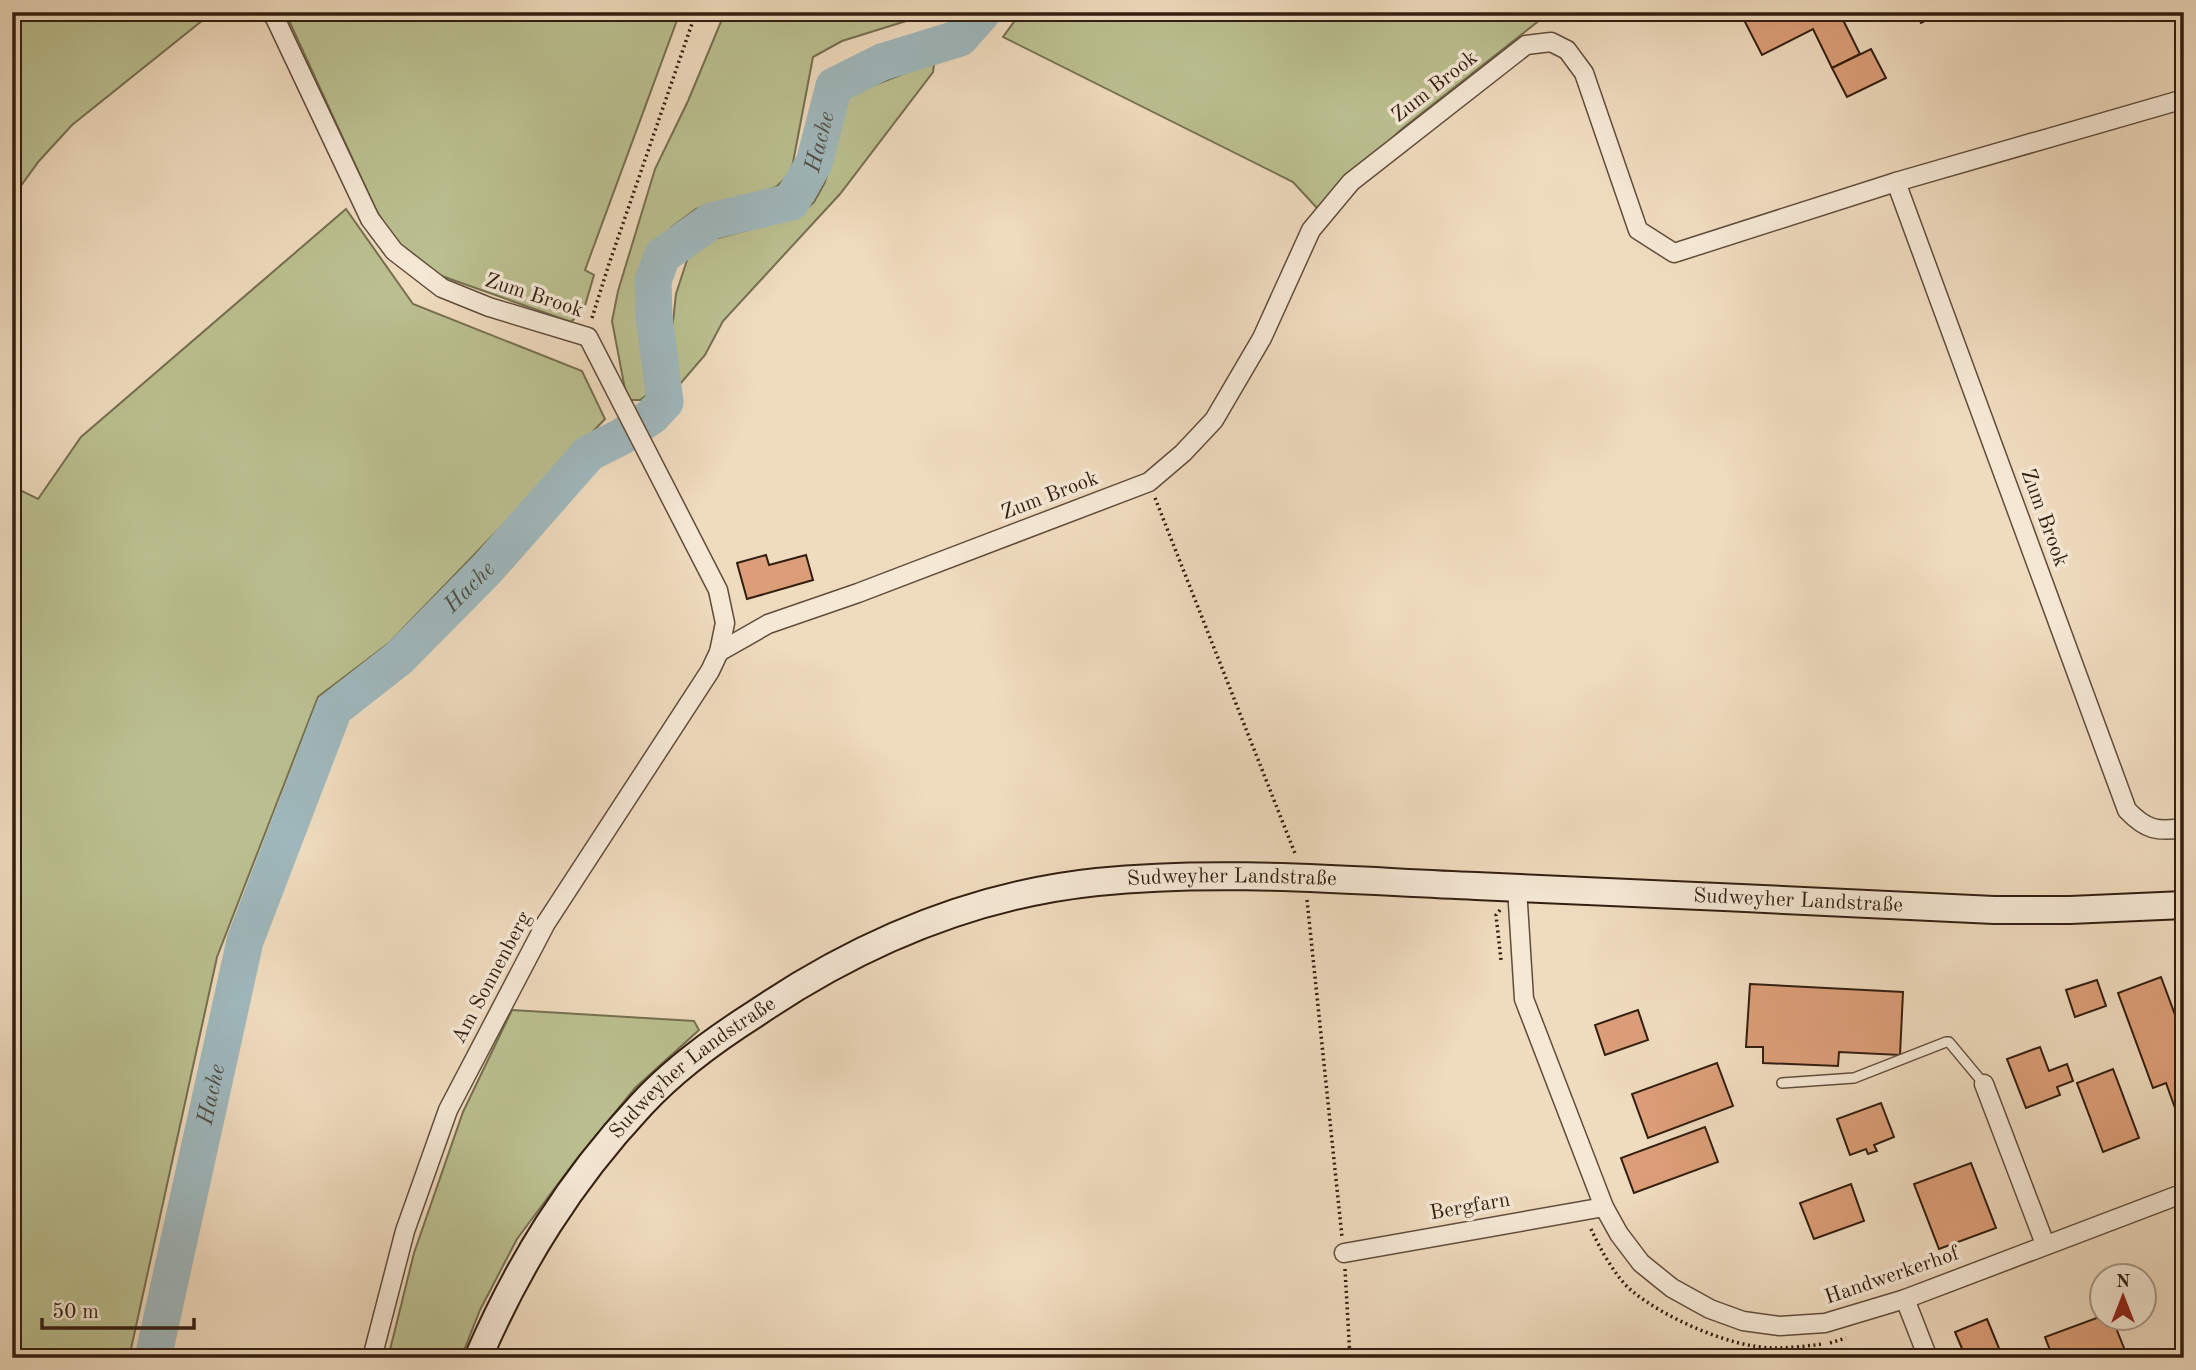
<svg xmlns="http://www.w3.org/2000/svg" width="2196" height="1370" viewBox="0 0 2196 1370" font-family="'Old Standard TT',serif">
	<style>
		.green { fill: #bbc090; stroke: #766f50; stroke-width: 2 }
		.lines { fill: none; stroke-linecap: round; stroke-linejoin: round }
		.river { stroke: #9fb8bd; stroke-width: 37 }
		.building { fill: #dc9e78; stroke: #321e10; stroke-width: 2 }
		.lane-casing { stroke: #614d3c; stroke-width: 12 }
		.street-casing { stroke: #614d3c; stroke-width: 21 }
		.secondary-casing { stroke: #321e10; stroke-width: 30 }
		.path { stroke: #321e10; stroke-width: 3.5; stroke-dasharray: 2 3.5; stroke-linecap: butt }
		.lane { stroke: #f5e8d5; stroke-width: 9 }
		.street { stroke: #f5e8d5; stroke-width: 18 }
		.secondary { stroke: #f5e8d5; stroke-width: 26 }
		.labels { text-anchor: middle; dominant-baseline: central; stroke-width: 7; stroke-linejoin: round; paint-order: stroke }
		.street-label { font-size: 21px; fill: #321e10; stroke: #f5e8d5 }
		.water-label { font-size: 23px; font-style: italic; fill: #534c44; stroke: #f5e8d5 }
	</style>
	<rect width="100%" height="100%" fill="#efdbbe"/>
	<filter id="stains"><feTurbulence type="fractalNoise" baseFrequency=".00286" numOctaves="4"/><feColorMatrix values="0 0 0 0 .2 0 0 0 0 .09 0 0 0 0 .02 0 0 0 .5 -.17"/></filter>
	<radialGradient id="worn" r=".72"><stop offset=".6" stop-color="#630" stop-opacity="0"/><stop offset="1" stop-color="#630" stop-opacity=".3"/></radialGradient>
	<g class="green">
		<path d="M12 12H213L72 125 39 161 12 198Z"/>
		<path d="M285 12H680L585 270 594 275 584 309 571 322 439 275 398 245 376 210Z"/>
		<path d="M725 12H935L842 41 813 57 791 173 776 187 747 197 696 209 672 227 658 241 647 268 641 315 651 376 648 394 640 400H627L612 321 618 291 655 169 688 101Z"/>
		<path d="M1021 12H1550L1403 128 1317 208 1293 182 1003 37Z"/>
		<path d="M926 65H934L933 72 840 194 723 321 705 355 674 391H670L666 386 676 294 688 257 703 242 797 217 814 202 825 182 849 95Z"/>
		<path d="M346 209 413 304 582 371 605 419 389 643 318 697 217 957 129 1358H12V486L38 499 81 437Z"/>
		<path d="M512 1010 694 1021 699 1030 635 1088 575 1161 517 1239 480 1310 461 1358H388L414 1253 463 1112Z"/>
	</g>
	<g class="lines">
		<path class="river" id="s1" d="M153 1358 245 941 334 709 399 658 487 569 589 453 621 437 652 416 665 402 654 316 653 281 662 256 711 221 791 202 814 163 834 86 882 62 960 38 983 12"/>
	</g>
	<g class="building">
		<path d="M1760 12H1839L1860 54 1832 68 1813 29 1762 55 1744 20Z"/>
		<path d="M1916 12H1931L1933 17 1921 23Z"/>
		<path d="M1871 49 1886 78 1847 97 1832 68Z"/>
		<path d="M766 555 769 565 806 555 813 580 747 599 737 563Z"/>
		<path d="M2161 977 2184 1039V1133L2166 1083 2153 1088 2118 993Z"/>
		<path d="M2097 980 2106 1006 2075 1017 2066 990Z"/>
		<path d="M1750 984 1903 992 1900 1055 1839 1052 1838 1066 1763 1063V1047H1746Z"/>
		<path d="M1638 1010 1648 1040 1605 1055 1595 1025Z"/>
		<path d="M2040 1047 2049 1071 2067 1064 2073 1081 2057 1087 2060 1095 2026 1108 2007 1059Z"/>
		<path d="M1717 1063 1733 1106 1648 1138 1632 1094Z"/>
		<path d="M2113 1069 2139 1138 2103 1152 2077 1083Z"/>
		<path d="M1881 1103 1894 1137 1874 1145 1877 1151 1868 1154 1866 1149 1850 1155 1837 1119Z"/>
		<path d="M1705 1127 1718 1162 1634 1193 1621 1158Z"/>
		<path d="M1971 1163 1996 1228 1939 1249 1914 1184Z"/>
		<path d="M1851 1184 1864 1221 1814 1239 1800 1203Z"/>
		<path d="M2102 1316 2112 1318 2128 1358H2053L2045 1337Z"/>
		<path d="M1987 1319 2003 1358H1966L1955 1332Z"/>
		<path d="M2184 1338V1358H2181L2175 1341Z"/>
	</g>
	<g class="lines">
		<defs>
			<path id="lane" d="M1782 1083 1854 1078 1946 1042H1949L1984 1084"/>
			<g id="street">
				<path d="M270 12 275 18 370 219 394 251 442 288 489 307 588 337 718 590 725 623 719 652 710 671 546 923 448 1110 405 1231 372 1358"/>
				<path d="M1896 182 2184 99"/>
				<path d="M719 652 768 624 858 593 1149 482 1183 453 1214 420 1262 338 1311 230 1351 182 1526 45 1551 42 1567 50 1584 73 1638 230 1674 253 1896 182 2127 810C2146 830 2157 832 2184 828"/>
				<path d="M1517 888 1524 999 1604 1207 1619 1234 1641 1263 1672 1288 1710 1309 1743 1321 1780 1326 1825 1323 1905 1299 2184 1193"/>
				<path d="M1984 1084 2045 1244"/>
				<path d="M1344 1253 1604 1207"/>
				<path d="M1905 1299 1928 1358"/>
			</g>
			<g id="secondary">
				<path id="s2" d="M478 1358C519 1263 570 1181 641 1105 673 1070 714 1040 755 1014 858 944 972 895 1097 882 1223 869 1351 881 1476 886 1649 894 1821 901 1994 910H2070L2184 905"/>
			</g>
		</defs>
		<use href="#lane" class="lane-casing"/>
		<use href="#street" class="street-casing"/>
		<use href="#secondary" class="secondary-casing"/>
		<g class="path">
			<path d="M592 318 609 264 696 12"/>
			<path d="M1155 498 1296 856"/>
			<path d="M1307 900 1342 1237"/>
			<path d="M1500 910 1496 915 1501 960"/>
			<path d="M1591 1229C1599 1247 1616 1278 1632 1291 1665 1318 1731 1348 1775 1348 1790 1348 1807 1346 1823 1344"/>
			<path d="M1345 1269 1350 1358"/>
			<path d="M1830 1343 1846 1338"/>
		</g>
		<use href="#lane" class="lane"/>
		<use href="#street" class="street"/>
		<use href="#secondary" class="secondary"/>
	</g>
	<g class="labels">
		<g class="street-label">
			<text transform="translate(1435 87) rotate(-38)">Zum Brook</text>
			<text transform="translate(534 296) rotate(18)">Zum Brook</text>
			<text transform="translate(1050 496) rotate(-21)">Zum Brook</text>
			<text transform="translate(2044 518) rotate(70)">Zum Brook</text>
			<text stroke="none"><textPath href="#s2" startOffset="954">Sudweyher Landstraße</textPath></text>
			<text stroke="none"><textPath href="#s2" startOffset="1521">Sudweyher Landstraße</textPath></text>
			<text transform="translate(492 978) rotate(-62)">Am Sonnenberg</text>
			<text stroke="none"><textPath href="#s2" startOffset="366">Sudweyher Landstraße</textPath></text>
			<text transform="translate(1470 1207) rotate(-10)">Bergfarn</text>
			<text transform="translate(1892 1276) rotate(-19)">Handwerkerhof</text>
		</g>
		<g class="water-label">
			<text stroke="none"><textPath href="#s1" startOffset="1488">Hache</textPath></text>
			<text stroke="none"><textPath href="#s1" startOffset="858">Hache</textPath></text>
			<text stroke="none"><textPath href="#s1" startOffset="270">Hache</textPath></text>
		</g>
	</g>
	<rect width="2196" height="1370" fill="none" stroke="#efdbbe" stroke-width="42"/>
	<rect x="14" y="14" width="2168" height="1342" fill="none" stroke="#321e10" stroke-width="3.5"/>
	<rect x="21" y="21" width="2154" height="1328" fill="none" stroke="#321e10" stroke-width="2"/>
	<g transform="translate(2123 1297)"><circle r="33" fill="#f5e8d5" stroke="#a79786" stroke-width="2"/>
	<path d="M0-5L12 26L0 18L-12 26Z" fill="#8f2418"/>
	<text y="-10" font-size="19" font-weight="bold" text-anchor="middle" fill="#321e10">N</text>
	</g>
	<path d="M42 1318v10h152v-10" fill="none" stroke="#321e10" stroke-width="3.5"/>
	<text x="52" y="1318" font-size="21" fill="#321e10" stroke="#f5e8d5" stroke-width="5" paint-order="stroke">50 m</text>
	<rect width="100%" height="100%" filter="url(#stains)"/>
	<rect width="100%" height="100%" fill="url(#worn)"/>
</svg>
